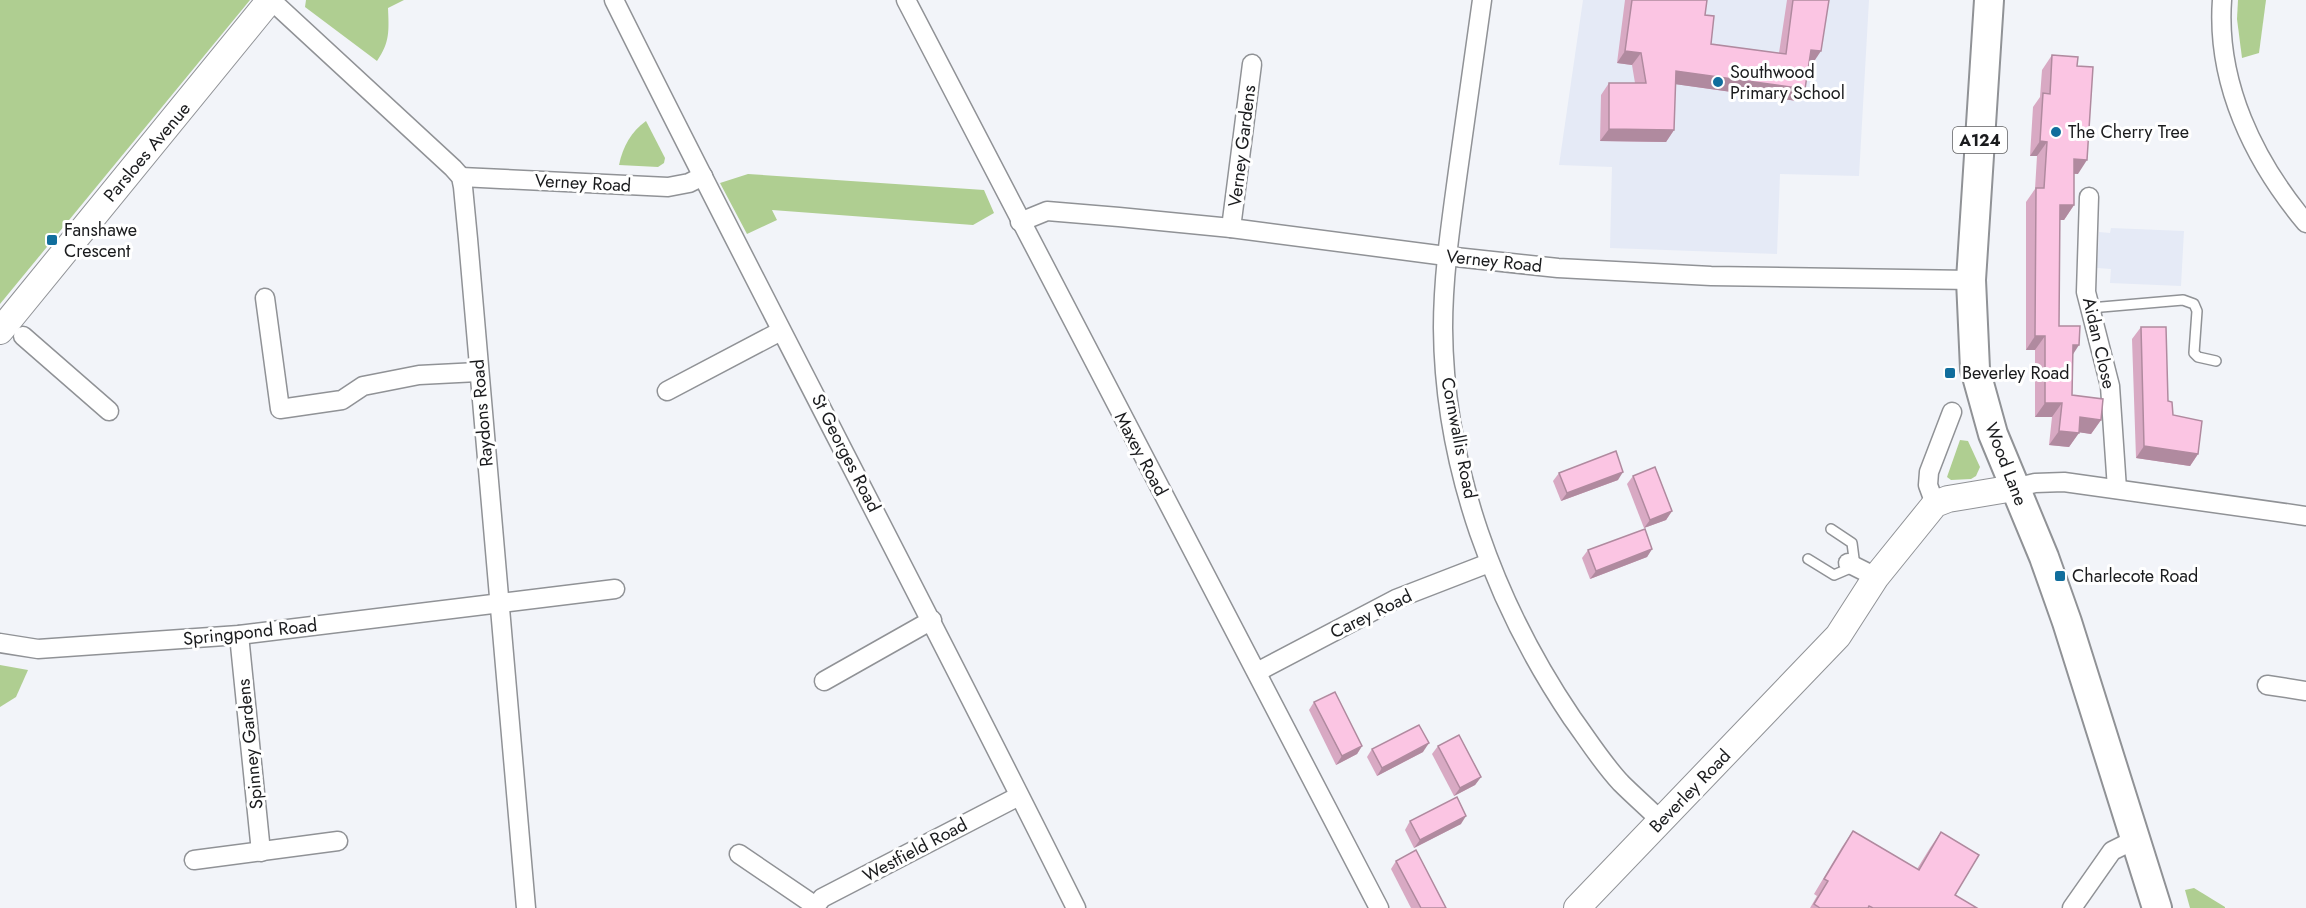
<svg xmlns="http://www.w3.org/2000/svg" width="2306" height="908" viewBox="0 0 2306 908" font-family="Jost,sans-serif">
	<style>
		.built { fill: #e5eaf6 }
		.green { fill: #afce91 }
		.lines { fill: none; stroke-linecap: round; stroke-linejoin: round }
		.lane-casing { stroke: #909296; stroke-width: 12 }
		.street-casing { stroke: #909296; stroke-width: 21 }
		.secondary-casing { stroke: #909296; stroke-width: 28 }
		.primary-casing { stroke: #909296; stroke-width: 32 }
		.lane { stroke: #fff; stroke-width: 9 }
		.street { stroke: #fff; stroke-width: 18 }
		.secondary { stroke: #fff; stroke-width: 26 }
		.primary { stroke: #fff; stroke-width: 28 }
		.wall { fill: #d8a9c3 }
		.shaded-wall { fill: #b08a9f }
		.building { fill: #fbc5e3; stroke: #b08a9f; stroke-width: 1.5 }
		.poi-dot { fill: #116e9d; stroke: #fff; stroke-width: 2 }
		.labels { text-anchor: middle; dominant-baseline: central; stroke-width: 6; stroke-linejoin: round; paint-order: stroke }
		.shield { fill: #fff; stroke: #5f5f61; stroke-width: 1.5 }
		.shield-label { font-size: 16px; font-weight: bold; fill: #1a1b1d }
		.poi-label { font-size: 18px; fill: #1a1b1d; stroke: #fff; text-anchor: start }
		.street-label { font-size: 18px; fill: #1a1b1d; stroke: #fff }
	</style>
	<rect width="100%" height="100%" fill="#f2f4f9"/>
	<g class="built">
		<path d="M1583 0H1869L1859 176 1780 174 1777 254 1610 248 1612 167 1559 165Z"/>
		<path d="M2111 228 2184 231 2181 286 2110 283 2111 269 2097 268 2099 232 2110 233Z"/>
	</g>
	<g class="green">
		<path d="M0 0H250L0 304Z"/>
		<path d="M306 0H404L388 8C389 31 390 42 377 61L305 7Z"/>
		<path d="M2238 0H2266L2259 53 2242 58 2237 19Z"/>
		<path d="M646 121 665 158 664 163 658 167 619 165C623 146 631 132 646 121Z"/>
		<path d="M748 174 984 190 994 213 973 225 772 210 777 220 747 234 720 183Z"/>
		<path d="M1960 440 1968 441 1980 467 1976 476 1971 479 1951 480 1947 477Z"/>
		<path d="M0 665 28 670 16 697 0 707Z"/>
		<path d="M2194 888 2225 907V908H2190L2185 890Z"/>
	</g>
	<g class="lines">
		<defs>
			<g id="lane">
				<path d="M2090 308 2183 300 2194 304 2197 311 2194 353 2198 357 2216 361"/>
				<path d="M1808 559 1834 575 1855 566 1852 543 1831 529"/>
			</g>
			<g id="street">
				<path d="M271 0 453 168 461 177 463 187 468 239 526 908"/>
				<path d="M614 0C765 304 925 604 1076 908"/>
				<path d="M906 0 1379 908"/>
				<path d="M1482 0C1474 57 1466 114 1458 171 1451 223 1443 275 1443 328 1444 467 1495 604 1572 718 1588 740 1603 764 1621 783 1634 796 1648 808 1661 821"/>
				<path d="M2222 0C2216 83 2254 161 2306 223"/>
				<path d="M461 177 668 187 689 183 703 176"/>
				<path d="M2089 197 2086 292 2110 386 2117 489"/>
				<path d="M1020 222 1047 211 1119 217 1231 228 1446 256 1558 268 1711 276 1971 280"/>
				<path d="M1231 228 1252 64"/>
				<path d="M265 298 280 409 342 400 363 386 419 375 478 372"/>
				<path d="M23 336 109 411"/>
				<path d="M667 391 781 331"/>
				<path d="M2014 488 2035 483 2064 482 2306 516"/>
				<path d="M1935 504 1928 485 1929 472 1952 412"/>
				<path d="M1848 563 1876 577"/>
				<path d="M239 635 261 852"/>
				<path d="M0 643 38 649 239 635 615 589"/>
				<path d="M1257 672 1396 599 1489 563"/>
				<path d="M824 681 932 620"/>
				<path d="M2267 685 2306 691"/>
				<path d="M739 854 814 905"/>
				<path d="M194 860 338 841"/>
				<path d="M814 908 822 898 1019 796"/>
				<path d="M2072 908 2112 851 2136 839"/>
			</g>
			<g id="secondary">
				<path d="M0 331 270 0"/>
				<path d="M1577 908 1838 636 1876 577 1935 504 1948 499 2014 488"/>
			</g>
			<path id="primary" d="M1989 0 1971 280 1975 369 1993 434 2044 557 2067 622 2157 908"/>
		</defs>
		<use href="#lane" class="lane-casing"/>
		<use href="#street" class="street-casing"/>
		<use href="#secondary" class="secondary-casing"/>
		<use href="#primary" class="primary-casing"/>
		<use href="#lane" class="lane"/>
		<use href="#street" class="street"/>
		<use href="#secondary" class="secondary"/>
		<use href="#primary" class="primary"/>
	</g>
	<g class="wall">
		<path d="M1625 0H1707L1705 15 1711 44 1779 53 1787 0H1829L1813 63 1809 62 1797 101 1675 84 1674 130 1666 142 1600 141 1601 95 1609 83H1635L1632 65 1617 63Z"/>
		<path d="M2052 55 2077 66 2078 174H2074V205L2064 220H2059V326L2073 354 2072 395 2101 420 2091 434 2079 432 2069 447 2049 445 2052 417H2035V350H2026V202L2035 189 2037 156H2030L2033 107 2040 97 2042 70Z"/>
		<path d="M2141 327 2173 415 2198 454 2190 466 2136 458 2132 339Z"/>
		<path d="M1559 473 1618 480 1561 501 1553 481Z"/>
		<path d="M1633 476 1672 511 1666 520 1644 528 1627 484Z"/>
		<path d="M1652 549 1647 557 1590 579 1582 558 1588 550Z"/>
		<path d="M1314 702 1362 746 1357 754 1336 765 1309 710Z"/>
		<path d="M1438 746 1481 777 1475 785 1454 796 1432 754Z"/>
		<path d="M1372 749 1423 752 1377 776 1367 757Z"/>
		<path d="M1410 821 1461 824 1414 848 1405 830Z"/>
		<path d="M1853 831 1917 869 1930 848 1941 832 1955 895 1977 908H1810L1817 896 1814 894 1842 847Z"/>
		<path d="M1396 861 1446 908H1411L1391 869Z"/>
	</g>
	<g class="shaded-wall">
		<path d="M1811 50 1821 51 1813 63 1803 62Z"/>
		<path d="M1625 51 1641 53 1632 65 1617 63Z"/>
		<path d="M1676 71 1805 89 1797 101 1667 83Z"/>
		<path d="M1609 129 1674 130 1666 142 1600 141Z"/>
		<path d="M2040 141 2047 142 2037 156H2030Z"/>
		<path d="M2074 159 2087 160 2078 174 2064 173Z"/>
		<path d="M2060 205H2074L2064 220H2050Z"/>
		<path d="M2035 336H2045L2035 350H2026Z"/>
		<path d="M2073 345H2079L2070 359Z"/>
		<path d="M2045 403H2062L2052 417H2035Z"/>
		<path d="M2080 417 2101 420 2091 434 2070 431Z"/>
		<path d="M2059 431 2079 433 2069 447 2049 445Z"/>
		<path d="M2144 446 2198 454 2190 466 2136 458Z"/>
		<path d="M1623 472 1618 480 1561 501 1567 493Z"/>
		<path d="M1672 511 1666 520 1644 528 1650 520Z"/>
		<path d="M1652 549 1647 557 1590 579 1596 571Z"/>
		<path d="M1429 743 1423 752 1377 776 1382 768Z"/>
		<path d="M1362 746 1357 754 1336 765 1342 756Z"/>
		<path d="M1481 777 1475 785 1454 796 1460 788Z"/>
		<path d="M1466 816 1461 824 1414 848 1420 840Z"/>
	</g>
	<g class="building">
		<path d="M1632 0H1707L1705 15 1714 16 1711 44 1786 54 1793 0H1829L1821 51 1811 50 1805 89 1676 71 1674 130 1609 129V83H1646L1641 53 1625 51Z"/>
		<path d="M2052 55 2078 57 2077 66 2093 67 2087 160 2074 159V205H2060L2059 326H2080L2079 345H2073L2072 395 2103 399 2101 420 2080 417 2079 433 2059 431 2062 403H2045V336H2035L2036 188H2044L2047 142 2040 141 2043 93 2050 94Z"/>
		<path d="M2141 327H2166L2168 401 2172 402 2173 415 2202 421 2198 454 2144 446Z"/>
		<path d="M1616 451 1623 472 1567 493 1559 473Z"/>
		<path d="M1655 467 1672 511 1650 520 1633 476Z"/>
		<path d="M1645 529 1652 549 1596 571 1588 550Z"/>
		<path d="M1335 692 1362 746 1342 756 1314 702Z"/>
		<path d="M1419 725 1429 743 1382 768 1372 749Z"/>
		<path d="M1459 735 1481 777 1460 788 1438 746Z"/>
		<path d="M1457 797 1466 816 1420 840 1410 821Z"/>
		<path d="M1853 831 1919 870 1941 832 1979 855 1955 895 1977 908H1873L1869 906 1868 908H1820L1814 904 1828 881 1824 879Z"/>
		<path d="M1416 850 1446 908H1421L1396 861Z"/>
	</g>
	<g class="poi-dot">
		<circle cx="1718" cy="82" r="6"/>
		<circle cx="2056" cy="132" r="6"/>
		<rect x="46" y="234" width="12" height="12" rx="3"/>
		<rect x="1944" y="367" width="12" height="12" rx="3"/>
		<rect x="2054" y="570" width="12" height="12" rx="3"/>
	</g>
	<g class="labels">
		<rect class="shield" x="1953" y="127" width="54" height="26" rx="4.5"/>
		<g class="shield-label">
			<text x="1980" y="140">A124</text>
		</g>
		<g class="poi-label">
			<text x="1730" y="72">Southwood<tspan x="1730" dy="21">Primary School</tspan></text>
			<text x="2068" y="132">The Cherry Tree</text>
			<text x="64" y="230">Fanshawe<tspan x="64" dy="21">Crescent</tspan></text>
			<text x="1962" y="373">Beverley Road</text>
			<text x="2072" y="576">Charlecote Road</text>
		</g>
		<g class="street-label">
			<text transform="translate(1242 146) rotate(-83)">Verney Gardens</text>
			<text transform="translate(147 152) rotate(-50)">Parsloes Avenue</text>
			<text transform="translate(583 183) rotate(3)">Verney Road</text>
			<text transform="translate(1494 261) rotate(6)">Verney Road</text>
			<text transform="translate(2099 343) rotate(77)">Aidan Close</text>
			<text transform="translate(482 413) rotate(-95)">Raydons Road</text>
			<text transform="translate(1459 438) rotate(79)">Cornwallis Road</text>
			<text transform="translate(846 453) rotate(63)">St Georges Road</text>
			<text transform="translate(1141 454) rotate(62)">Maxey Road</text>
			<text transform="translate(2006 464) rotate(69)">Wood Lane</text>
			<text transform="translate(1371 614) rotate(-26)">Carey Road</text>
			<text transform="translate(250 632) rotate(-6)">Springpond Road</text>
			<text transform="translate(250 744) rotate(-96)">Spinney Gardens</text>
			<text transform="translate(1690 791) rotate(-46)">Beverley Road</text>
			<text transform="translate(915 850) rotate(-28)">Westfield Road</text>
		</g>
	</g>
</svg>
